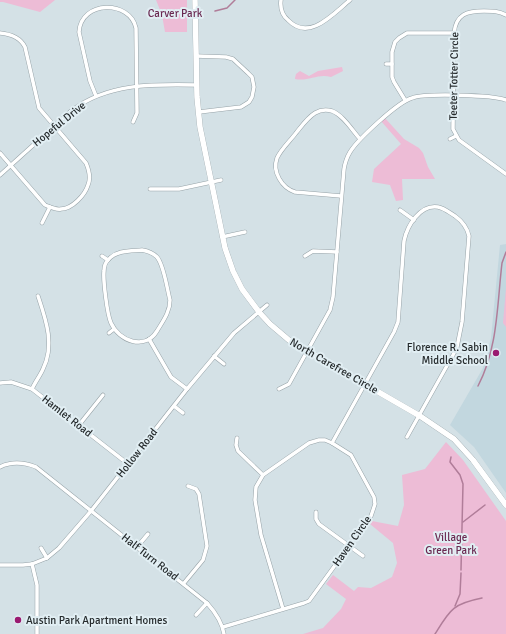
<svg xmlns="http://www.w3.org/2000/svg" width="506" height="634" viewBox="0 0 506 634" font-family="Signika,sans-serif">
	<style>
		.built { fill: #c2d7df }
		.green { fill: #edbcd6 }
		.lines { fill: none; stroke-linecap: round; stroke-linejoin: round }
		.stream { stroke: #b07d99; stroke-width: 1.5 }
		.street-casing { stroke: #97a3a8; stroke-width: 4.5 }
		.secondary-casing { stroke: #97a3a8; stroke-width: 6 }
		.street { stroke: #fff; stroke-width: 3.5 }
		.secondary { stroke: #fff; stroke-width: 5.5 }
		.poi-dot { fill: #9a1a70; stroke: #e1eef3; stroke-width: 1.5 }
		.labels { text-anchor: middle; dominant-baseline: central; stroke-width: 4; stroke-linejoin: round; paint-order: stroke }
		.park-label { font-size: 11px; fill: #6a2951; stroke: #e1eef3 }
		.street-label { font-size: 11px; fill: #252a2c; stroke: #e1eef3 }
		.poi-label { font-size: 11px; fill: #252a2c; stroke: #e1eef3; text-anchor: end }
	</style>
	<rect width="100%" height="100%" fill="#d4e1e6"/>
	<path class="built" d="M506 244V493L474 447 450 425 483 368 491 338 500 245Z"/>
	<g class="green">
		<path d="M0 0H55L40 12 3 2H0Z"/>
		<path d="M156 0H187V32H165L162 15Z"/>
		<path d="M342 67 343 71 331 77C318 73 308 82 295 79V78L296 74 300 71 309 76 318 71Z"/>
		<path d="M384 117 404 139 419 148 423 153 428 167 435 179H402L403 200 396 201 390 185 372 182 374 169 401 144 381 121Z"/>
		<path d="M506 288V327L503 323Z"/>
		<path d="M446 442 463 460 506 521V634H303L323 628 341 609 346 599 326 584 333 575 354 591 358 587 371 588 392 577 397 563 393 543 370 524 372 521 398 526 404 505 402 475 425 469Z"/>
	</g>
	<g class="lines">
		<g class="stream">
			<path d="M215 11 227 8 235 0"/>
			<path d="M478 386C498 348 497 305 502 263L506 252"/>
			<path d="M451 457 450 462 460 475 463 484 461 570"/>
			<path d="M463 522 485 505"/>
			<path d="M455 606 460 594 461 573"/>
			<path d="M435 634C450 610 452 604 482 598"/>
		</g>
		<defs>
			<g id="street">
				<path d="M281 0C280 8 282 15 288 20 309 42 333 14 350 0"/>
				<path d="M506 15C499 11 492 11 484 11 467 11 456 14 454 33L453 129 459 140 506 174"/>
				<path d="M0 33C11 34 20 37 25 47L39 108 86 163C89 170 91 178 88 185 85 195 72 209 61 209 55 210 50 207 45 205L0 153"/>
				<path d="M196 56 226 57 233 59 248 73 252 77 254 87 252 97 249 102 241 107 199 112"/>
				<path d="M386 64H392"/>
				<path d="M96 96 90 81 79 32C81 0 130 0 136 28L137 113 133 122"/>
				<path d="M405 100 394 82 392 77V52L395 42 399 38 407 33H454"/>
				<path d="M450 139 456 136"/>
				<path d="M0 175 71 111C107 83 154 84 197 85"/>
				<path d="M150 189H179L221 180"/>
				<path d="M341 196 295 192C282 188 272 172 277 158 281 149 290 141 296 133 301 127 307 118 315 113 320 110 326 109 332 111 343 115 352 130 360 139"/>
				<path d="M400 210 414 220"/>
				<path d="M42 223 50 207"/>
				<path d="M222 237 245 232"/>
				<path d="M142 250C148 251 153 253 157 257 164 265 167 289 170 300 170 312 163 321 157 331 145 351 119 341 111 323 107 314 103 280 104 271 104 267 106 262 108 260 116 250 131 251 142 250Z"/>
				<path d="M102 256 108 260"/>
				<path d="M305 256 313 251 337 252"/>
				<path d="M109 333 114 329"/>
				<path d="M149 339 171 377 187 389"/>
				<path d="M214 356 224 364"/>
				<path d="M0 383 11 382 32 389 128 464"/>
				<path d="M32 389C35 382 40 376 43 369 55 345 46 320 38 296"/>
				<path d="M279 389 289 384 330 310 333 297 344 169C345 163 347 157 350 152 358 139 398 102 412 98 425 93 493 95 506 100"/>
				<path d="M174 406 183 413"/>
				<path d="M79 425 103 395"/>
				<path d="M237 438 236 445 238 451 263 475"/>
				<path d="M332 443 394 332 398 322 404 241C407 226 420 204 438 207 444 208 450 213 455 216 462 221 467 227 469 236L462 322 457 347 453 355 407 437"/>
				<path d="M0 467C12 461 23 462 36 467L207 603C216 613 222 622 224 634"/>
				<path d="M316 512V519L319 524 363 556"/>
				<path d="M137 547 148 534"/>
				<path d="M41 548 47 558"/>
				<path d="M32 564 37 585V634"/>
				<path d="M0 565H23L32 564 47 558 59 548 91 511 187 389 234 333 267 305"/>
				<path d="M184 583 203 560 207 546 199 494 196 489 188 486"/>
				<path d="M196 615 207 603"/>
				<path d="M223 627 304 603 309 601 371 516 375 504 374 497 351 455 332 443 325 440H319L309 443 263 475 256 487 255 500 261 535 283 609"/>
			</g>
			<path id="secondary" d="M195 0 197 97 200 127 225 248 233 271 242 289 259 312 270 324 290 341 420 416 454 439 473 460 506 505"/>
		</defs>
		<use href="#street" class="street-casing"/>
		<use href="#secondary" class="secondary-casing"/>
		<use href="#street" class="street"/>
		<use href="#secondary" class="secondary"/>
	</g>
	<g class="poi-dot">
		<circle cx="496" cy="353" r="4"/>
		<circle cx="18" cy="620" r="4"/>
	</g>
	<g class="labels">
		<g class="park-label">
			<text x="175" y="13">Carver Park</text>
			<text x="451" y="537">Village<tspan x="451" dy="13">Green Park</tspan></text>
		</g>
		<g class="street-label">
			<text transform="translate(454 76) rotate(-89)">Teeter Totter Circle</text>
			<text transform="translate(59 124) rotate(-39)">Hopeful Drive</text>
			<text transform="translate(334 366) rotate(30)">North Carefree Circle</text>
			<text transform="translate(67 416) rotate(38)">Hamlet Road</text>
			<text transform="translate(137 453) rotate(-52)">Hollow Road</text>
			<text transform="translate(352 541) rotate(-55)">Haven Circle</text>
			<text transform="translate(150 557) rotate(38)">Half Turn Road</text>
		</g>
		<g class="poi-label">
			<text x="488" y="347">Florence R. Sabin<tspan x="488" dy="13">Middle School</tspan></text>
			<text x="26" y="620" text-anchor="start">Austin Park Apartment Homes</text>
		</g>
	</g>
</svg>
